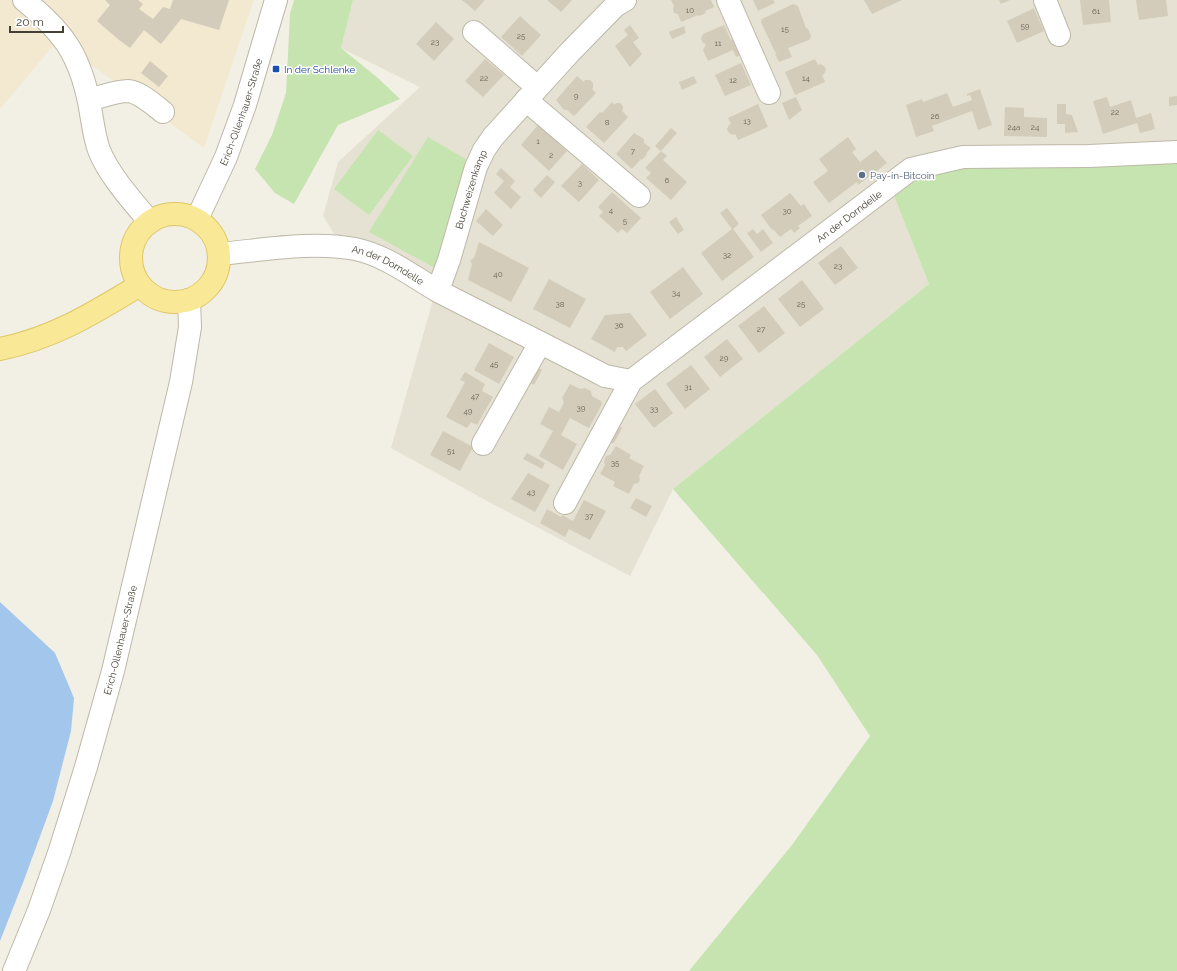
<svg xmlns="http://www.w3.org/2000/svg" width="1177" height="971" viewBox="0 0 1177 971" font-family="Raleway,sans-serif">
	<style>
		.residential { fill: #e5e2d3 }
		.commercial { fill: #f3e9d1 }
		.green { fill: #c6e4af }
		.water { fill: #a3c6ec }
		.building { fill: #d3ccbb }
		.lines { fill: none; stroke-linecap: round; stroke-linejoin: round }
		.minor-casing { stroke: #bdb8a8; stroke-width: 24 }
		.major-casing { stroke: #dec767; stroke-width: 24 }
		.minor { stroke: #fff; stroke-width: 22 }
		.major { stroke: #f9e896; stroke-width: 22 }
		.transit-dot { fill: #1a4fb4; stroke: #fff; stroke-width: 1.5 }
		.service-dot { fill: #5c6f8a; stroke: #fff; stroke-width: 1.5 }
		.labels { text-anchor: middle; dominant-baseline: central; stroke-width: 3; stroke-linejoin: round; paint-order: stroke }
		.number-label { font-size: 8px; fill: #686356 }
		.transit-label { font-size: 10px; fill: #164399; stroke: #fff; text-anchor: start }
		.street-label { font-size: 10px; fill: #444035; stroke: #fff }
		.service-label { font-size: 10px; fill: #4e5e75; stroke: #fff; text-anchor: start }
	</style>
	<rect width="100%" height="100%" fill="#f2efe5"/>
	<path class="residential" d="M353 0H1177V159L890 186 929 284 673 489 630 576 489 502 391 448 433 300 343 248 323 216 338 162 420 87 341 48Z"/>
	<path class="commercial" d="M0 0H254L204 148 58 40 0 109Z"/>
	<g class="green">
		<path d="M294 0H353L341 48 379 79 400 99 338 125 294 204 275 193 255 169 272 135 286 93 290 14Z"/>
		<path d="M378 130 413 156 369 215 334 189Z"/>
		<path d="M428 137 469 161 440 255 433 267 369 232Z"/>
		<path d="M1177 159V971H689L792 845 870 736 817 655 673 489 929 284 890 186 911 169Z"/>
	</g>
	<path class="water" d="M0 602 55 653 74 698 71 731 53 801 24 880 0 941Z"/>
	<g class="building">
		<path d="M105 0H138L143 4 139 9 153 19 163 7 170 9 173 0H229L219 30 181 19 161 44 144 30 130 48 119 40 97 21 110 5Z"/>
		<path d="M462 0H485L475 11Z"/>
		<path d="M547 0H572L561 12Z"/>
		<path d="M671 0H711L714 7 705 11 706 13 699 16 698 15 681 22 678 14 674 13 673 9 674 6Z"/>
		<path d="M753 0H773L775 3 758 11Z"/>
		<path d="M864 0H902L872 14Z"/>
		<path d="M999 0H1010L1001 4Z"/>
		<path d="M1080 0H1109L1111 22 1083 25Z"/>
		<path d="M1136 0H1166L1168 16 1139 20Z"/>
		<path d="M793 4 798 6 806 28 808 29 811 36 809 40 788 48 792 57 779 62 775 54 777 53 775 52 761 22 762 19Z"/>
		<path d="M1034 8 1044 31 1017 43 1007 21Z"/>
		<path d="M520 16 541 35 522 56 501 37Z"/>
		<path d="M436 22 454 39 434 61 416 44Z"/>
		<path d="M630 25 639 38 633 42 642 54 630 67 615 46 628 35 624 30Z"/>
		<path d="M724 25 731 40 741 36 748 52 736 57 733 50 708 61 703 50 706 44 703 43 701 39 703 34Z"/>
		<path d="M684 26 686 33 672 39 669 32Z"/>
		<path d="M485 59 504 75 483 97 465 81Z"/>
		<path d="M815 59 818 65 820 64 824 66 826 70 824 74 822 75 825 82 795 95 785 72Z"/>
		<path d="M150 61 168 76 159 87 141 73Z"/>
		<path d="M741 63 751 85 725 96 715 75Z"/>
		<path d="M577 76 584 82 585 80H590L593 83V88L592 89 596 93 574 116 567 110H564L556 100Z"/>
		<path d="M694 76 697 83 682 90 679 82Z"/>
		<path d="M980 89 992 125 978 130 972 111 932 126 934 131 916 137 906 105 922 99 923 102 947 93 953 107 972 100 970 95 967 96V94Z"/>
		<path d="M1177 96V105L1169 106V97Z"/>
		<path d="M796 97 802 110 789 120 782 103Z"/>
		<path d="M1107 97 1110 107 1131 100 1136 118 1151 113 1155 129 1140 133 1137 123 1103 134 1093 101Z"/>
		<path d="M612 102 615 105 616 103H620L623 106V109L622 111 628 117 604 143 586 127 600 112 602 113Z"/>
		<path d="M758 104 768 127 738 140 735 134 733 135 729 133 727 129 729 125 731 124 728 118Z"/>
		<path d="M1057 104H1066V114L1072 115 1078 132 1065 133V124H1057Z"/>
		<path d="M1005 107 1024 108V117L1047 118V137L1004 136Z"/>
		<path d="M538 125 547 133 549 132 560 142 559 144 567 151 549 171 521 145Z"/>
		<path d="M671 128 677 133 661 151 655 146Z"/>
		<path d="M634 133 644 139V143L651 148 646 153 647 154 642 160 641 159 632 169 616 154Z"/>
		<path d="M848 137 856 149 852 152 860 162 876 150 887 163 858 185 857 182 829 203 813 182 828 171 819 159Z"/>
		<path d="M661 151 667 156 663 160 687 182 671 200 646 178 651 173 645 168Z"/>
		<path d="M582 164 599 180 579 202 561 186Z"/>
		<path d="M501 168 515 181 510 187 521 197 511 209 494 193 504 181 496 174Z"/>
		<path d="M547 175 555 182 541 198 533 190Z"/>
		<path d="M612 192 641 218 627 233 622 229 618 233 599 216 603 212 598 207Z"/>
		<path d="M790 193 801 206 804 204 812 216 798 226 800 228 794 233 791 229 780 237 773 229 772 230 761 215Z"/>
		<path d="M727 208 739 224 733 229 754 257 722 281 701 253 732 229 720 213Z"/>
		<path d="M486 209 503 225 493 236 476 221Z"/>
		<path d="M676 217 684 230 678 234 669 222Z"/>
		<path d="M753 229 757 234 763 229 773 243 761 252 747 233Z"/>
		<path d="M479 242 529 268 511 302 468 280 472 264 470 261 472 259 474 258Z"/>
		<path d="M841 246 858 268 835 285 818 263Z"/>
		<path d="M683 267 703 294 670 319 650 292Z"/>
		<path d="M549 279 586 299 570 328 533 309Z"/>
		<path d="M802 280 824 309 800 327 778 299Z"/>
		<path d="M764 306 785 333 759 353 738 326Z"/>
		<path d="M630 313 647 335 626 351 623 347H617L615 352 591 339 605 315Z"/>
		<path d="M727 339 743 359 720 377 704 357Z"/>
		<path d="M489 343 514 357 499 384 474 370Z"/>
		<path d="M691 365 710 389 685 409 666 384Z"/>
		<path d="M535 366 542 370 534 385 527 381Z"/>
		<path d="M465 372 485 384 482 391 493 397 477 425 471 422 467 428 446 417 465 382 460 380Z"/>
		<path d="M570 384 580 389 585 388 591 391 592 396 601 401 602 404 589 428 570 418 561 435 577 444 563 470 539 456 553 431 540 424 549 407 559 412 564 402 562 398Z"/>
		<path d="M655 389 673 413 654 428 635 404Z"/>
		<path d="M613 423 622 428 614 443H611L604 440Z"/>
		<path d="M443 431 473 447 460 471 430 455Z"/>
		<path d="M616 446 631 455 629 458 644 466 639 476 640 480 638 483 634 484 629 494 613 486 615 482 600 474 605 465 604 461 606 456 610 455Z"/>
		<path d="M527 453 545 463 542 469 523 459Z"/>
		<path d="M528 473 550 485 535 512 511 499Z"/>
		<path d="M636 498 652 506 646 517 630 508Z"/>
		<path d="M584 500 606 511 590 540 569 529 565 537 540 523 547 509 561 517 562 515 573 521Z"/>
	</g>
	<g class="lines">
		<defs>
			<g id="minor">
				<path d="M24 0C62 31 79 53 89 102 92 117 94 137 99 150 108 174 133 202 150 222"/>
				<path d="M728 0 769 93"/>
				<path d="M1045 0 1059 35"/>
				<path d="M474 32 537 87"/>
				<path d="M89 100C101 97 116 91 128 91 140 92 154 105 163 112"/>
				<path d="M526 100 639 196"/>
				<path id="s1" d="M197 219 226 157 245 105 276 0"/>
				<path id="s2" d="M219 254C264 250 310 241 355 249 385 255 412 276 438 291 494 320 550 347 605 376L631 381"/>
				<path id="s3" d="M438 290 449 260 476 167 484 150 493 137 570 52 615 6 625 0"/>
				<path d="M483 444 540 343"/>
				<path id="s4" d="M565 503 631 381 911 169 963 157 1089 156 1177 152"/>
				<path id="s5" d="M14 971 39 910 59 853 86 767 113 671 181 382 190 327 189 300"/>
			</g>
			<g id="major">
				<circle cx="175" cy="258" r="44"/>
				<path d="M0 349C54 338 94 313 140 285"/>
			</g>
		</defs>
		<use href="#minor" class="minor-casing"/>
		<use href="#major" class="major-casing"/>
		<use href="#minor" class="minor"/>
		<use href="#major" class="major"/>
	</g>
	<rect class="transit-dot" x="272" y="65" width="8" height="8" rx="2"/>
	<circle class="service-dot" cx="862" cy="175" r="4"/>
	<g class="labels">
		<g class="number-label">
			<text x="690" y="10">10</text>
			<text x="1096" y="11">61</text>
			<text x="1025" y="26">59</text>
			<text x="785" y="29">15</text>
			<text x="521" y="36">25</text>
			<text x="435" y="42">23</text>
			<text x="718" y="43">11</text>
			<text x="484" y="78">22</text>
			<text x="806" y="78">14</text>
			<text x="733" y="80">12</text>
			<text x="576" y="96">9</text>
			<text x="1115" y="112">22</text>
			<text x="935" y="116">26</text>
			<text x="747" y="121">13</text>
			<text x="607" y="122">8</text>
			<text x="1014" y="127">24a</text>
			<text x="1035" y="127">24</text>
			<text x="538" y="141">1</text>
			<text x="633" y="151">7</text>
			<text x="551" y="155">2</text>
			<text x="667" y="180">6</text>
			<text x="580" y="183">3</text>
			<text x="611" y="210">4</text>
			<text x="787" y="211">30</text>
			<text x="625" y="221">5</text>
			<text x="727" y="255">32</text>
			<text x="838" y="266">23</text>
			<text x="498" y="274">40</text>
			<text x="676" y="293">34</text>
			<text x="560" y="304">38</text>
			<text x="801" y="304">25</text>
			<text x="619" y="325">36</text>
			<text x="761" y="329">27</text>
			<text x="724" y="358">29</text>
			<text x="494" y="364">45</text>
			<text x="688" y="387">31</text>
			<text x="475" y="396">47</text>
			<text x="581" y="408">39</text>
			<text x="654" y="409">33</text>
			<text x="468" y="411">49</text>
			<text x="451" y="451">51</text>
			<text x="615" y="463">35</text>
			<text x="531" y="492">43</text>
			<text x="589" y="516">37</text>
		</g>
		<g class="transit-label">
			<text x="284" y="69">In der Schlenke</text>
		</g>
		<g class="street-label">
			<text stroke="none"><textPath href="#s1" startOffset="116">Erich-Ollenhauer-Straße</textPath></text>
			<text stroke="none"><textPath href="#s3" startOffset="106">Buchweizenkamp</textPath></text>
			<text stroke="none"><textPath href="#s4" startOffset="412">An der Dorndelle</textPath></text>
			<text stroke="none"><textPath href="#s2" startOffset="173">An der Dorndelle</textPath></text>
			<text stroke="none"><textPath href="#s5" startOffset="348">Erich-Ollenhauer-Straße</textPath></text>
		</g>
		<g class="service-label">
			<text x="870" y="175">Pay-in-Bitcoin</text>
		</g>
	</g>
	<path d="M10 26v6h53v-6" fill="none" stroke="#444035" stroke-width="2"/>
	<text x="16" y="26" font-size="12" fill="#444035" stroke="#ffffff" stroke-width="3" paint-order="stroke">20 m</text>
</svg>
